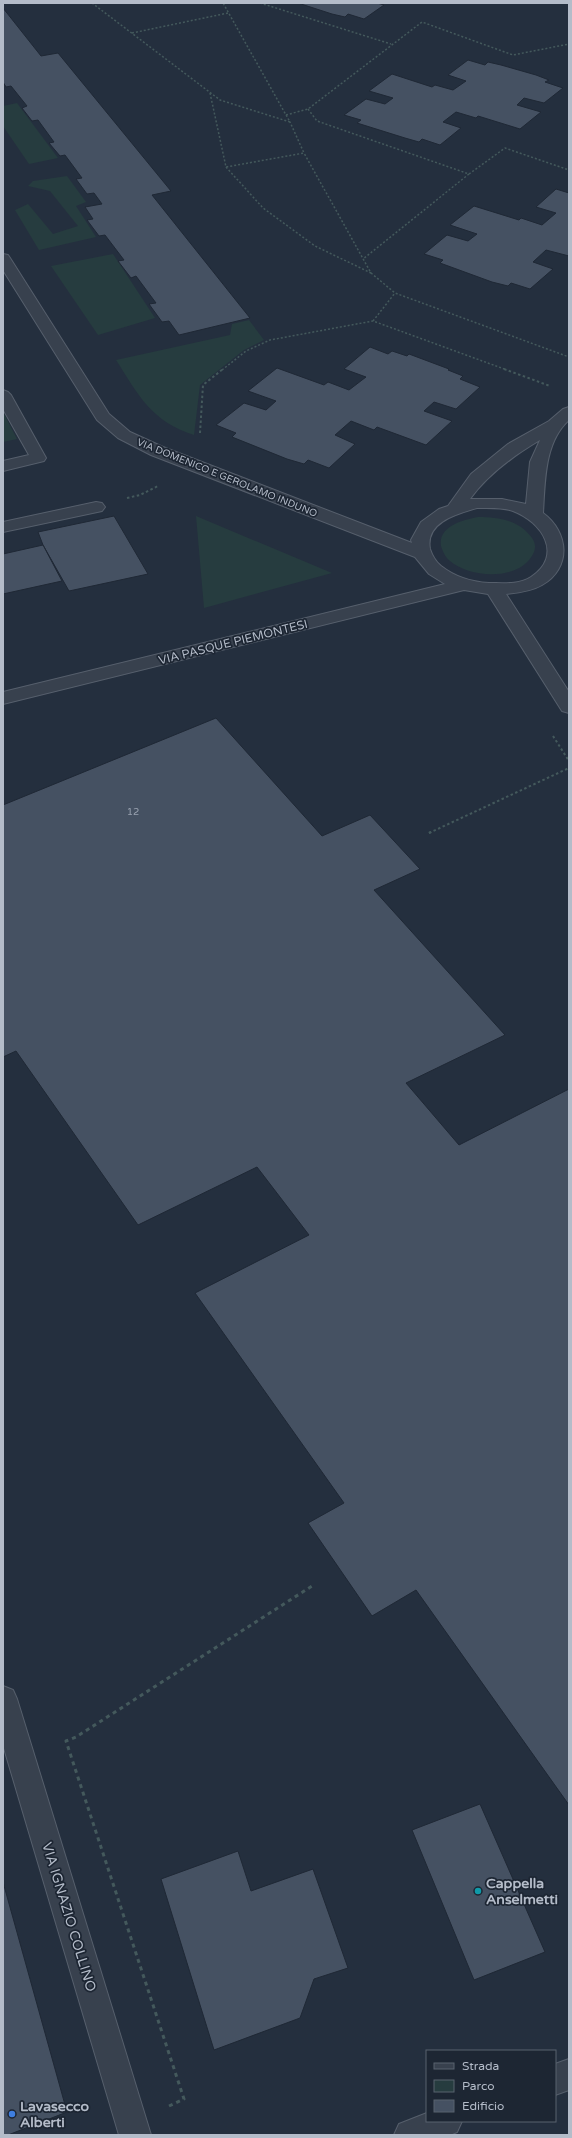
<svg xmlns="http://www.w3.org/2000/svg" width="572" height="2138" viewBox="0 0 572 2138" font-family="'Varela Round',sans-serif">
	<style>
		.green { fill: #263c3f }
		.building { fill: #455162; stroke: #1f2835 }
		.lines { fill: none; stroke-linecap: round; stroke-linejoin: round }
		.lane-casing { stroke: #565f6c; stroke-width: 2 }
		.street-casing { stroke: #565f6c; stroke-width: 2 }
		.path-far3 { stroke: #44595c; stroke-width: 1.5; stroke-dasharray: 2 2; stroke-linecap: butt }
		.path-far2 { stroke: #44595c; stroke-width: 2; stroke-dasharray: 2.5 2.5; stroke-linecap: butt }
		.path-far1 { stroke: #44595c; stroke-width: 2.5; stroke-dasharray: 3 3; stroke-linecap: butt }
		.path { stroke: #44595c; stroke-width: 3; stroke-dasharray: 4 4; stroke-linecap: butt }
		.lane { fill: #38414e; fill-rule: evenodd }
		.street { fill: #38414e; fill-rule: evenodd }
		.culture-dot { fill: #0f9aa8; stroke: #1d2633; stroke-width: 1.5 }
		.shop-dot { fill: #3f7fe0; stroke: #1d2633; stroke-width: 1.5 }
		.labels { text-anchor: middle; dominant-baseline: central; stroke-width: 3.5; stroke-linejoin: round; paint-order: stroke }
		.far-street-label { font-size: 10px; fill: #b4bcc9; stroke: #1d2633 }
		.number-label { font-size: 10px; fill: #98a1af }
		.street-label { font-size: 12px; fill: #b4bcc9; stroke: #1d2633 }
		.near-poi-label { font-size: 14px; font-weight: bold; fill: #b4bcc9; stroke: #1d2633; text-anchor: start }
		.near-street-label { font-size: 14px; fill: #b4bcc9; stroke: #1d2633 }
	</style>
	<rect width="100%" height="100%" fill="#242f3e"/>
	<g class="green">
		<path d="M17 103 58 158 29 164 3 126V106Z"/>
		<path d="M67 176 86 202 76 206 96 237 39 250 15 210 28 204 53 234 78 226 50 191 28 186 33 181Z"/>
		<path d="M113 254 155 318 98 335 51 266Z"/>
		<path d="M249 320 264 340 244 350 200 385 194 435C151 421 139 396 116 360L230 335 232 324Z"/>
		<path d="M3 412 17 439 3 442Z"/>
		<path d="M196 516 332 573 204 608Z"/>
		<path d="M478 517C498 517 519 520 532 538 535 542 536 547 534 552 522 581 471 579 450 561 445 557 443 552 441 546 438 526 463 520 478 517Z"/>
	</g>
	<g class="building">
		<path d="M298 3H377L384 5 364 19 348 14 345 17 332 14Z"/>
		<path d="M3 8 41 56 58 53 171 191 152 195 250 318 179 335 169 321 162 322 149 304 156 303 136 276 131 278 118 261 124 260 105 235 99 236 87 220 93 219 85 207 102 204 94 193 87 194 76 179 82 178 65 155 60 156 49 143 54 142 38 120 32 121 22 108 27 106 11 86 6 87 3 82Z"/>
		<path d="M468 60 485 65 488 62 501 65 536 75 549 80 545 82 563 88 544 103 524 98 517 105 541 112 520 129 478 116 476 118 456 112 443 122 461 128 440 145 422 139 419 142 405 138 357 123 361 120 344 115 366 99 385 104 393 98 369 91 392 74 432 87 435 85 453 90 466 81 448 75Z"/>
		<path d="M556 189 569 193V256L546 250 533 262 553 269 530 289 511 283 508 286 492 282 440 263 443 260 424 254 447 235 468 241 477 234 450 225 474 206 519 220 521 218 542 225 556 213 536 207Z"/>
		<path d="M370 347 388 354 392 351 407 356 409 354 449 369 448 370 463 376 460 379 480 387 456 409 434 402 424 411 452 421 426 445 377 427 374 430 351 421 335 435 355 444 329 468 308 460 304 464 287 459 232 437 236 433 216 425 244 403 266 410 276 401 248 391 277 368 324 385 328 382 349 390 366 377 344 369Z"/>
		<path d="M114 516 148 574 69 591 43 545 38 532Z"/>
		<path d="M43 545 62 581 3 594V554Z"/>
		<path d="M216 718 322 836 370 815 420 869 374 890 505 1035 406 1083 459 1145 569 1089V1805L416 1590 372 1616 308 1523 344 1503 195 1293 309 1235 257 1167 138 1225 16 1051 3 1057V805Z"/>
		<path d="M480 1804 545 1952 474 1980 412 1830Z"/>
		<path d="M238 1851 251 1891 313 1869 348 1968 314 1979 300 2018 214 2050 161 1879Z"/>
		<path d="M3 1882 67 2112 8 2135H3Z"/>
	</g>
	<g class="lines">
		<defs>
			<path id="lane" d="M3 390 8 392 11 395 46 458 44 461 3 471V461L29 455 3 409Z"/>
			<g id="street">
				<path d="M3 254 8 255 10 258 109 414 130 432 163 447 412 543 411 540 421 522 439 509 448 506 471 474 508 444 549 421 563 409 569 407V420C544 442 545 483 543 513 569 532 572 568 542 585 532 591 517 593 506 594L569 692V713L562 711 488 594 464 590 3 704V692L445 584 429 574 415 557 151 455 118 438 97 420 3 270ZM540 440 530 462 526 504 502 499H470C488 474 513 456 540 440ZM477 508C489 508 502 507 513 511 542 522 564 555 531 577 519 585 502 583 489 583 472 582 455 577 441 566 436 562 432 555 430 549 425 522 457 514 477 508Z"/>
				<path d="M96 502 102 503 105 507 102 511 3 532V522Z"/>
				<path d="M3 1686 13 1690 17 1699 151 2135H119L3 1745Z"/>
				<path d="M569 2059V2090L555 2095V2064Z"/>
				<path d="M427 2113V2121H462L457 2132 450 2135H394L399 2124Z"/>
			</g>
		</defs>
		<use href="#lane" class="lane-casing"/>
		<use href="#street" class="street-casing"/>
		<g class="path-far3">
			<path d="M92 3 220 100 290 122 223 3"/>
			<path d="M260 3 391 44"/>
			<path d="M132 33 228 13"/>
			<path d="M210 93 226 167 304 153 290 122"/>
			<path d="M308 109 317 121 469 174 363 259"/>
			<path d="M286 115 308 109 422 22 513 55 569 44"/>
			<path d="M226 167 263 208 315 246 371 273 304 153"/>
			<path d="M469 174 505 148 569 170"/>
			<path d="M371 273 395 293 569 357"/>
			<path d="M373 321 395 293"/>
			<path d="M222 370 246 351 270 340 373 321 507 370"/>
		</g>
		<g class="path-far2">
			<path d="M504 369 550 386"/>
			<path d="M200 433 203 385 223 369"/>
			<path d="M127 498 140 495 158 486"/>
			<path d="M553 736 569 761"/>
			<path d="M429 833 569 768"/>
		</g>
		<path class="path-far1" d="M429 833 431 832"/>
		<path class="path" d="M169 2106 184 2099 66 1741 76 1737 312 1586"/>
		<use href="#lane" class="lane"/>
		<use href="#street" class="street"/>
	</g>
	<circle class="culture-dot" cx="478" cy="1891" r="4"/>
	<circle class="shop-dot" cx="12" cy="2114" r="4"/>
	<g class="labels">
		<g class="far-street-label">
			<text transform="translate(227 478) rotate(22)">VIA DOMENICO E GEROLAMO INDUNO</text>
		</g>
		<g class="number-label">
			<text x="133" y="812">12</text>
		</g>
		<g class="street-label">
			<text transform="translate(233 642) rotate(-14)">VIA PASQUE PIEMONTESI</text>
		</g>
		<g class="near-poi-label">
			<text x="486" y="1883">Cappella<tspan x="486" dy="16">Anselmetti</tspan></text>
			<text x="20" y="2106">Lavasecco<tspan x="20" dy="16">Alberti</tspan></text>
		</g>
		<g class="near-street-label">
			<text transform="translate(69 1917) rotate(73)">VIA IGNAZIO COLLINO</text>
		</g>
	</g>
	<rect width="572" height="2138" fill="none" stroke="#b4bcc9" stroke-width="8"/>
	<rect x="426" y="2050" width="130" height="72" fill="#1d2633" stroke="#59626f"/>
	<rect x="434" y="2063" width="20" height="6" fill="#38414e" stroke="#59626f"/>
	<text x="462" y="2070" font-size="12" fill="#b4bcc9">Strada</text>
	<rect x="434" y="2080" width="20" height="12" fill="#263c3f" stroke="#59626f"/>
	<text x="462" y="2090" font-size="12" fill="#b4bcc9">Parco</text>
	<rect x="434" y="2100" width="20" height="12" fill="#455162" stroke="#59626f"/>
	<text x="462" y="2110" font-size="12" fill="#b4bcc9">Edificio</text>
</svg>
